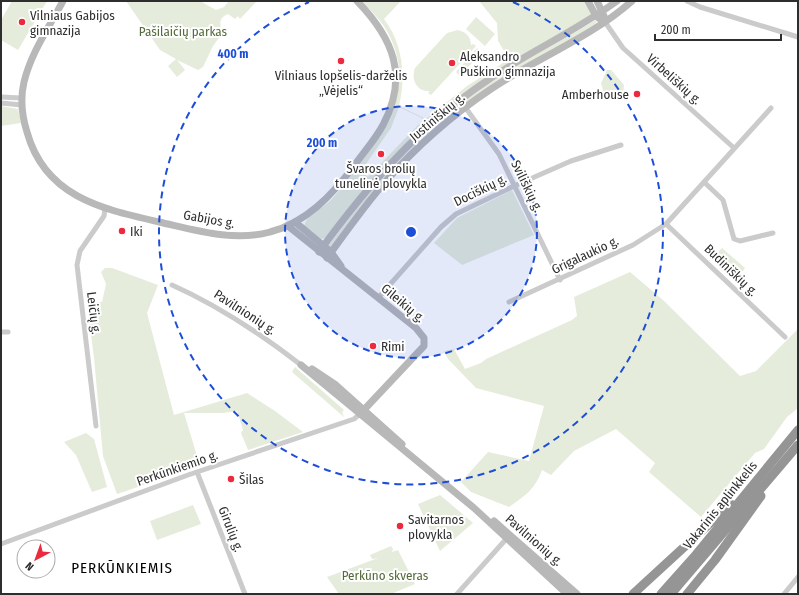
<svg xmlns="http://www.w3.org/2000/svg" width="799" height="595" viewBox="0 0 799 595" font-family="'Fira Sans Condensed',sans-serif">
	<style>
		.green { fill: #e5ecdb; fill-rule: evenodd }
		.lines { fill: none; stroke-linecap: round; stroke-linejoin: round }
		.street { stroke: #cbcbcb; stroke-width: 5 }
		.secondary { stroke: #b8b8b8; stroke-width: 7 }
		.highway { stroke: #959595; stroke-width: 9 }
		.ring { fill: none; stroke: #1d4ed8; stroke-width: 2; stroke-dasharray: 7 5 }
		.poi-dot { fill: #eb2a3e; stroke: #fff; stroke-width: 1.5 }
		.labels { text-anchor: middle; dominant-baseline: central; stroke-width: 4; stroke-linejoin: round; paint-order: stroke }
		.poi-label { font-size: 13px; fill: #2e2e2e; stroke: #fff; text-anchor: start }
		.park-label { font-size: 13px; fill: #536b3a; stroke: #fff }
		.street-label { font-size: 13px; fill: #2e2e2e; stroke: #fff }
		.quarter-label { font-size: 15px; letter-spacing: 1px; fill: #000; stroke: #fff }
		.centre { fill: #1d4ed8; stroke: #fff; stroke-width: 2 }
		.ring-label { font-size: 12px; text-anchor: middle; font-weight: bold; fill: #1d4ed8; stroke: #fff; stroke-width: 4; stroke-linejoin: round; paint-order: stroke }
	</style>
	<rect width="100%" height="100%" fill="#fff"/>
	<g class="green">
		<path d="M12 1H47L18 50 1 40V20Z"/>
		<path d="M126 1H200L216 10 224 7 229 1H257L240 19 238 16 235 19 228 14C216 19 222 26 221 35L213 46 203 67 198 70 177 60 185 70 177 77 168 66 176 59 160 50Z"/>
		<path d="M362 1H401L384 19C403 44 406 76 399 106L426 119 467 86 509 59 498 41 497 23 479 1H586L591 14 590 16 458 98C405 139 367 185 327 238L320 239 304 226 306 221C313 212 324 207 332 199 342 188 351 175 360 163 389 126 413 84 390 37 384 23 372 12 362 1ZM399 107 422 118V121L368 177 361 171 391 128Z"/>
		<path d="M476 17 495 34 485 46 466 29Z"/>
		<path d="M596 20 597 21 596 23 433 131 332 248 328 246 384 172 433 124 497 77Z"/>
		<path d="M458 30C466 32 471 37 471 45L473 44 476 46 431 95 428 93 430 91C416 92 411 79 415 68L447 33Z"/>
		<path d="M477 48 481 53 460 76 456 72Z"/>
		<path d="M607 70H611L624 85 623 94 617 99 610 98 604 94 601 83Z"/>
		<path d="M1 106 18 109 21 123 1 126Z"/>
		<path d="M512 190 534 235 462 265 434 243 457 218Z"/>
		<path d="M722 248 745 268 740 275 716 254Z"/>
		<path d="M105 268H112L158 285 147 313 174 415 247 393 275 411 303 432 248 450 241 433 243 430 237 411 223 413H184L200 466 117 494 103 456 94 358 87 303 102 302 106 284 101 272Z"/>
		<path d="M630 272 663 300 740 376 756 371 798 329V408L787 417 764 449 755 453 701 517 649 472 655 463 616 429 574 451 551 475 542 470C536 488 525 496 509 507L471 492 461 482 488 452 529 461 544 406 476 388 448 359 444 351 454 349 465 369 481 363 486 359 572 320 577 316 574 297Z"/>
		<path d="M295 367 344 410 342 412 344 417 292 372Z"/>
		<path d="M86 433 94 439 107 487 92 492 76 455 64 442Z"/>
		<path d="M440 495 473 523 440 551 418 504Z"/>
		<path d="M193 505 201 524 157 540 150 521Z"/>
		<path d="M391 546 393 549 392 552 398 550 415 584 391 594H339L327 577 378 558 372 559 370 555Z"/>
	</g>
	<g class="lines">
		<g class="street">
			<path d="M687 1 700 7 798 37"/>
			<path d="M605 22 623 48 633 57 734 148"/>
			<path d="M1 97 21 98"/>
			<path d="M1 103 22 105"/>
			<path d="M465 107 499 154 560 280"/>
			<path d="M771 108 666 224 785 337"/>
			<path d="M704 182 723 200 734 239 740 241 773 233"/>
			<path d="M172 285C219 306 261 334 301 365"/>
			<path d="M378 298 441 227 456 214 514 186 571 161 621 145"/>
			<path d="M509 302 633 245 666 224"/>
			<path d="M1 332H8"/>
			<path d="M96 426 77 265 80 251 104 216 105 209"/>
			<path d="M197 472 245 594"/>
			<path d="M1 544 188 475 354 419 360 414"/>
			<path d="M457 594 508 537"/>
			<path d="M784 594 798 577"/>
		</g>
		<g class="secondary">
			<path d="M63 1C49 27 31 53 24 82 20 99 22 116 27 132 45 197 102 209 159 222 195 230 234 242 270 232 306 223 332 195 354 166 363 153 375 140 383 125 409 76 393 38 357 1"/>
			<path d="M588 1 596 16 600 19"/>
			<path d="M597 1 604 16"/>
			<path d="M295 222 331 252 341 266"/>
			<path d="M288 226 416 328 424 338V346L360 414"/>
			<path d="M319 252C367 186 419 126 488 80 529 52 576 31 617 1"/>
			<path d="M327 258C346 232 365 205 386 181 417 146 452 115 491 89 537 58 590 38 632 1"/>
			<path d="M301 365 474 508 567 594"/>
			<path d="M312 369 336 385 402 444"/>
			<path d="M494 521 577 594"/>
		</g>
		<g class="highway">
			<path d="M633 594 731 504"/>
			<path d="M661 594 694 557 798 430"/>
			<path d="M671 594 798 445"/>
			<path d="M687 594 715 560 761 496"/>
		</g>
	</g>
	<circle cx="411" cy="232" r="126" fill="#1d4ed8" fill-opacity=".12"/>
	<g class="ring">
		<circle cx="411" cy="232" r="126"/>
		<path d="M513 2A252 252 0 1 1 309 2"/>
	</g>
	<g class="poi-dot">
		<circle cx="22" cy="22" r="4"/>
		<circle cx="341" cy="61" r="4"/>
		<circle cx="452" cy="63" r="4"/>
		<circle cx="637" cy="94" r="4"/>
		<circle cx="381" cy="154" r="4"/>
		<circle cx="122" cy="231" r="4"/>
		<circle cx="373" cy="346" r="4"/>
		<circle cx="231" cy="479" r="4"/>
		<circle cx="400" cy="526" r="4"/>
	</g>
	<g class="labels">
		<g class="poi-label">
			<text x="30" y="15">Vilniaus Gabijos<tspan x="30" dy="15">gimnazija</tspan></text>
			<text x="460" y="56">Aleksandro<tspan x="460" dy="15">Puškino gimnazija</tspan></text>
			<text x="341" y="75" text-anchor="middle">Vilniaus lopšelis-darželis<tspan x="341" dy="15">„Vėjelis“</tspan></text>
			<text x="629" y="94" text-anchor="end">Amberhouse</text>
			<text x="381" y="168" text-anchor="middle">Švaros brolių<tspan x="381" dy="15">tunelinė plovykla</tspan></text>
			<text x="130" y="231">Iki</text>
			<text x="381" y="346">Rimi</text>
			<text x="239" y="479">Šilas</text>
			<text x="408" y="519">Savitarnos<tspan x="408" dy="15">plovykla</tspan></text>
		</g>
		<g class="park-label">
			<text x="183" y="31">Pašilaičių parkas</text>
			<text x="385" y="575">Perkūno skveras</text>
		</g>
		<g class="street-label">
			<text transform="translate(674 79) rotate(42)">Virbeliškių g.</text>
			<text transform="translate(437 117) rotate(-40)">Justiniškių g.</text>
			<text transform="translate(527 186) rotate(64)">Sviliškių g.</text>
			<text transform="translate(480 190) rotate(-26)">Dociškių g.</text>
			<text transform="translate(209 219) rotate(10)">Gabijos g.</text>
			<text transform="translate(585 255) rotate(-25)">Grigalaukio g.</text>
			<text transform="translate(731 270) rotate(44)">Budiniškių g.</text>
			<text transform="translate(403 303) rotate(40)">Gileikių g.</text>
			<text transform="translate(245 312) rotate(33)">Pavilnionių g.</text>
			<text transform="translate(94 313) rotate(83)">Leičių g.</text>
			<text transform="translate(177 468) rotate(-19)">Perkūnkiemio g.</text>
			<text transform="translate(720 505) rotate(-51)">Vakarinis aplinkkelis</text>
			<text transform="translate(231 529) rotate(69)">Girulių g.</text>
			<text transform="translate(534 540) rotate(41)">Pavilnionių g.</text>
		</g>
		<g class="quarter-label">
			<text x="122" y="568">PERKŪNKIEMIS</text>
		</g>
	</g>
	<circle cx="411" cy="232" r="6" class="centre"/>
	<g class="ring-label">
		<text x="233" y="58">400 m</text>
		<text x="322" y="147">200 m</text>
	</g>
	<rect width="799" height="595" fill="none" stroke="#2e2e2e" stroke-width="4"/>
	<g transform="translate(36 559) rotate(221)"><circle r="19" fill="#ffffff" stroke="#ababab"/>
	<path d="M0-3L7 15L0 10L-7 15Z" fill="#eb2a3e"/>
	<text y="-6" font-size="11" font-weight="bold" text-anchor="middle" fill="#2e2e2e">N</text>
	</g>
	<path d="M655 34v6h126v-6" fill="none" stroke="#2e2e2e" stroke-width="2"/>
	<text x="661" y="34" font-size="12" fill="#2e2e2e" stroke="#ffffff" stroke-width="3" paint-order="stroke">200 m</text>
</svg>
